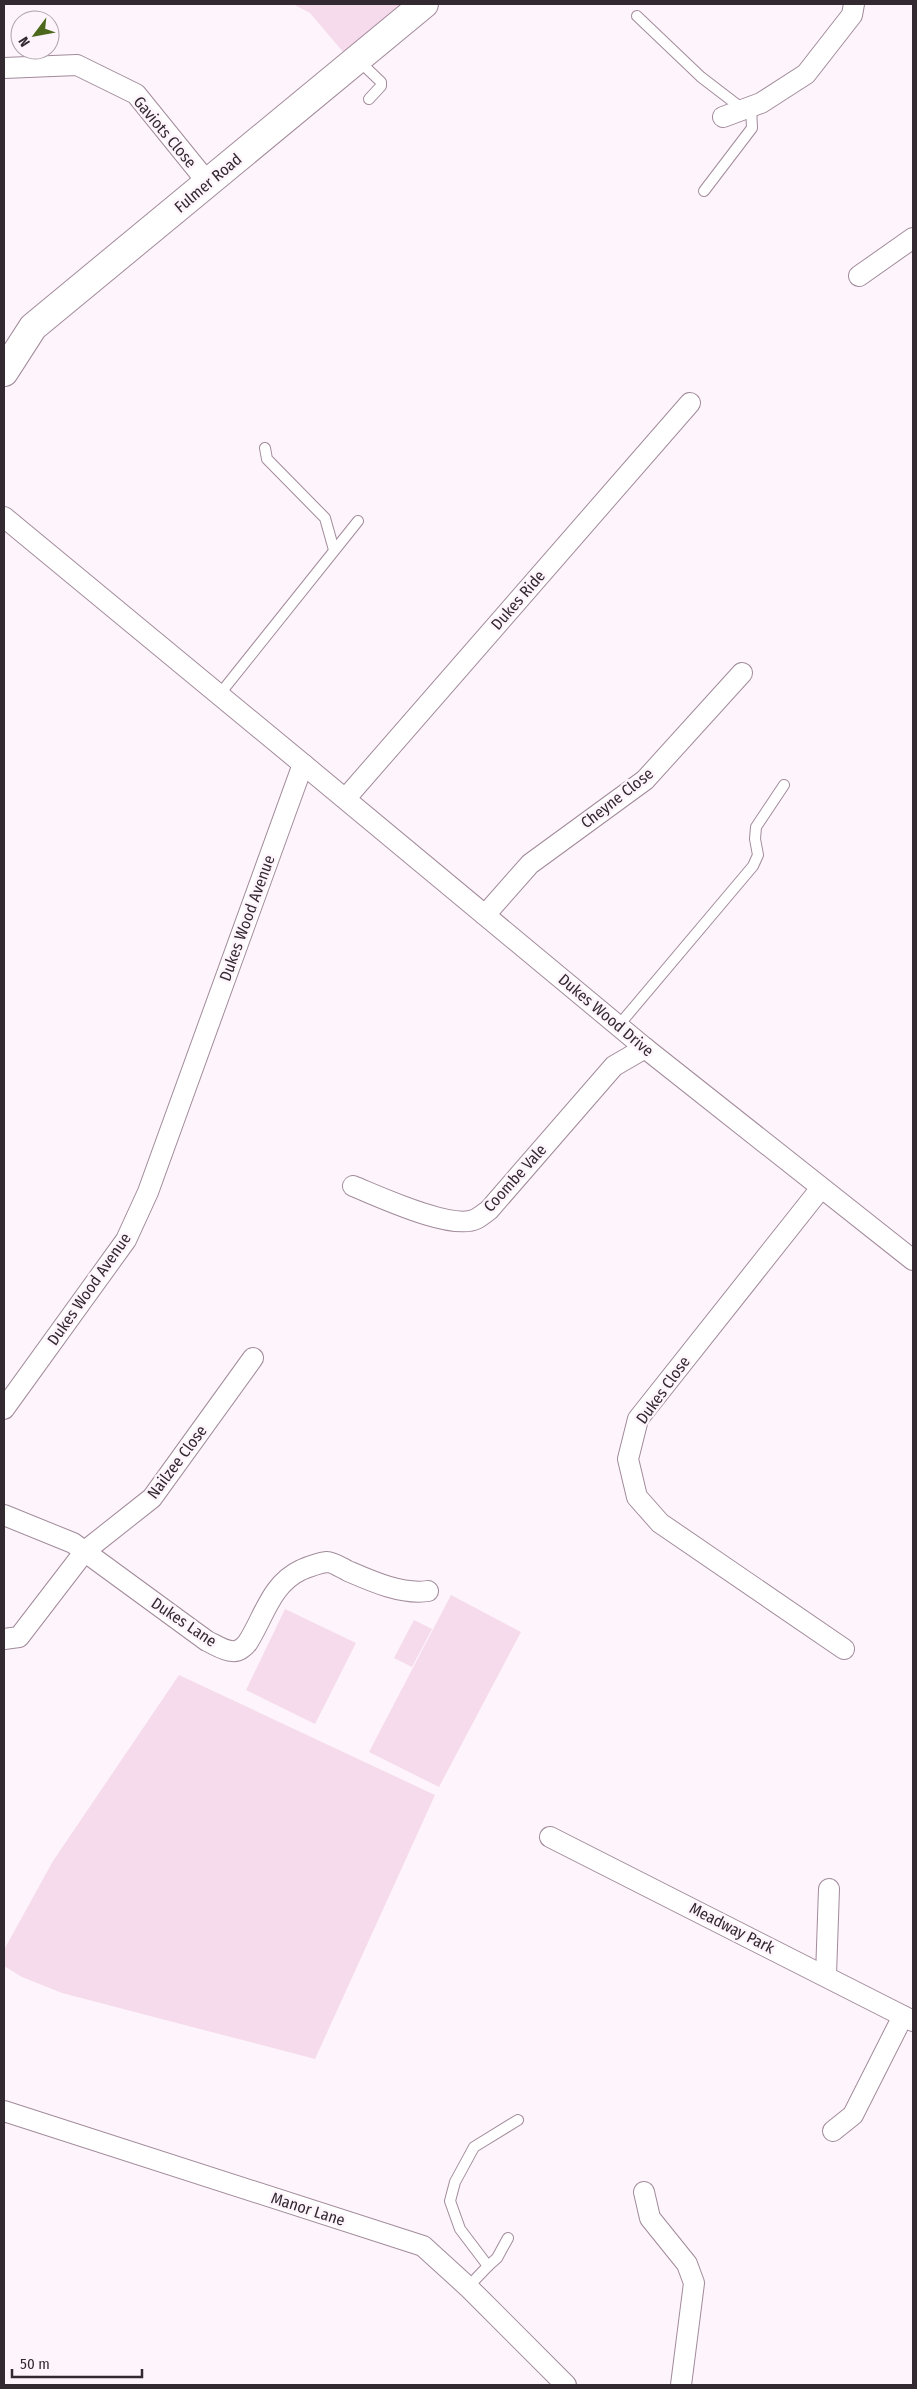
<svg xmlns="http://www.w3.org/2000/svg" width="917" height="2389" viewBox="0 0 917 2389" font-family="'Fira Sans Condensed',sans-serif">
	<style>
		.green { fill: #f6dbed }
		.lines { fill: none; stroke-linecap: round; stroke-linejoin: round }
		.lane-casing { stroke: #a28b9b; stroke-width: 12 }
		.street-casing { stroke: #a28b9b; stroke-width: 22 }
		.secondary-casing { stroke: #a28b9b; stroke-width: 30 }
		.lane { stroke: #fff; stroke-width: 10 }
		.street { stroke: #fff; stroke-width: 20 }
		.secondary { stroke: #fff; stroke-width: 28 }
		.labels { text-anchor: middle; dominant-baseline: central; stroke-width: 5; stroke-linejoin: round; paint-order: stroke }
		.street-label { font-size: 16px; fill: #332930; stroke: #fef4fb }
	</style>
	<rect width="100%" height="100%" fill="#fef4fb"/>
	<g class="green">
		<path d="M293 4H404L344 53 310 13Z"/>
		<path d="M451 1595 521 1632 439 1787 369 1752Z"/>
		<path d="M285 1609 356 1643 315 1724 246 1690Z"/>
		<path d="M414 1620 432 1629 412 1667 394 1658Z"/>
		<path d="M179 1675 435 1795 315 2059 62 1993 22 1977 4 1966 5 1948 53 1861Z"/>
	</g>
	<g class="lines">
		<defs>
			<g id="lane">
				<path d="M637 16 701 77 744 110"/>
				<path d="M358 60 381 82V86L369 99"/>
				<path d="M704 191 752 128 751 107"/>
				<path d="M265 448 267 459 325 518 334 550"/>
				<path d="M219 695 358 521"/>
				<path d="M619 1025 753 866 758 855 755 839 756 827 784 785"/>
				<path d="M488 2266 497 2258 508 2238"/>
				<path d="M468 2287 488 2266 460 2229 450 2201 455 2182 474 2147 518 2120"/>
			</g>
			<g id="street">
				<path d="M4 68 77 65 136 94 208 183"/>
				<path d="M723 117 761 103 806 74 852 15 854 4"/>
				<path d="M859 276 913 238"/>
				<path d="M4 517 303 764 148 1192 126 1240 4 1409"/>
				<path d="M303 764 645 1048 913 1260"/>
				<path d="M346 798 690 403"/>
				<path d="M485 915 530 864 645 780 742 673"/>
				<path d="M353 1186C378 1196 452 1231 476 1219 480 1217 485 1213 489 1210L614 1066 645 1048"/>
				<path d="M821 1188 638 1419 628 1459 637 1497 660 1523 844 1649"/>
				<path d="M4 1515 73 1543 207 1641C214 1644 224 1651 232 1651 238 1652 245 1647 248 1642 264 1617 271 1584 301 1570 308 1567 319 1563 327 1562 333 1562 342 1568 348 1571 371 1581 402 1595 428 1591"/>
				<path d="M4 1639 19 1637 85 1551 152 1498 253 1358"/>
				<path d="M550 1837 913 2021"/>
				<path d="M826 1975 829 1889"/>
				<path d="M4 2111 423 2246 468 2287 566 2385"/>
				<path d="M833 2131 853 2115 903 2016"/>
				<path d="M644 2192 650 2218 687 2264 694 2283 681 2385"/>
			</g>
			<path id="secondary" d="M4 372 33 327 424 4"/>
		</defs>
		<use href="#lane" class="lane-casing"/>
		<use href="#street" class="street-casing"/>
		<use href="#secondary" class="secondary-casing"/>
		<use href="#lane" class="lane"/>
		<use href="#street" class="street"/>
		<use href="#secondary" class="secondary"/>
	</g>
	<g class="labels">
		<g class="street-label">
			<text transform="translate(165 132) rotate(50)">Gaviots Close</text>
			<text transform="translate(208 183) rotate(-40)">Fulmer Road</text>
			<text transform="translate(518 600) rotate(-49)">Dukes Ride</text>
			<text transform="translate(617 798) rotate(-38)">Cheyne Close</text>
			<text transform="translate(247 918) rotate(-70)">Dukes Wood Avenue</text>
			<text transform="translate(606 1015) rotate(40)">Dukes Wood Drive</text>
			<text transform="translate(515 1178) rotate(-48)">Coombe Vale</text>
			<text transform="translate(89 1289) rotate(-55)">Dukes Wood Avenue</text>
			<text transform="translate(663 1390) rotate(-54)">Dukes Close</text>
			<text transform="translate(177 1462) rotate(-53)">Nailzee Close</text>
			<text transform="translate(184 1622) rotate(34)">Dukes Lane</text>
			<text transform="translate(732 1928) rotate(27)">Meadway Park</text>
			<text transform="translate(308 2209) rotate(18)">Manor Lane</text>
		</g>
	</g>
	<rect width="917" height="2389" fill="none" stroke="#332930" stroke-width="10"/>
	<g transform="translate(35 35) rotate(238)"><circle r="24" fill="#fef4fb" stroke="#ada3aa"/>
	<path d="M0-4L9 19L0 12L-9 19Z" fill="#4c681a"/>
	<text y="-8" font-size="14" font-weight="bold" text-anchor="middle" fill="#332930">N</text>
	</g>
	<path d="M12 2369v8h130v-8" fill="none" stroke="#332930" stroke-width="2.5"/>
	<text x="20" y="2369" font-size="15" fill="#332930" stroke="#fef4fb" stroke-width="4" paint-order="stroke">50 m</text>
</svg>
